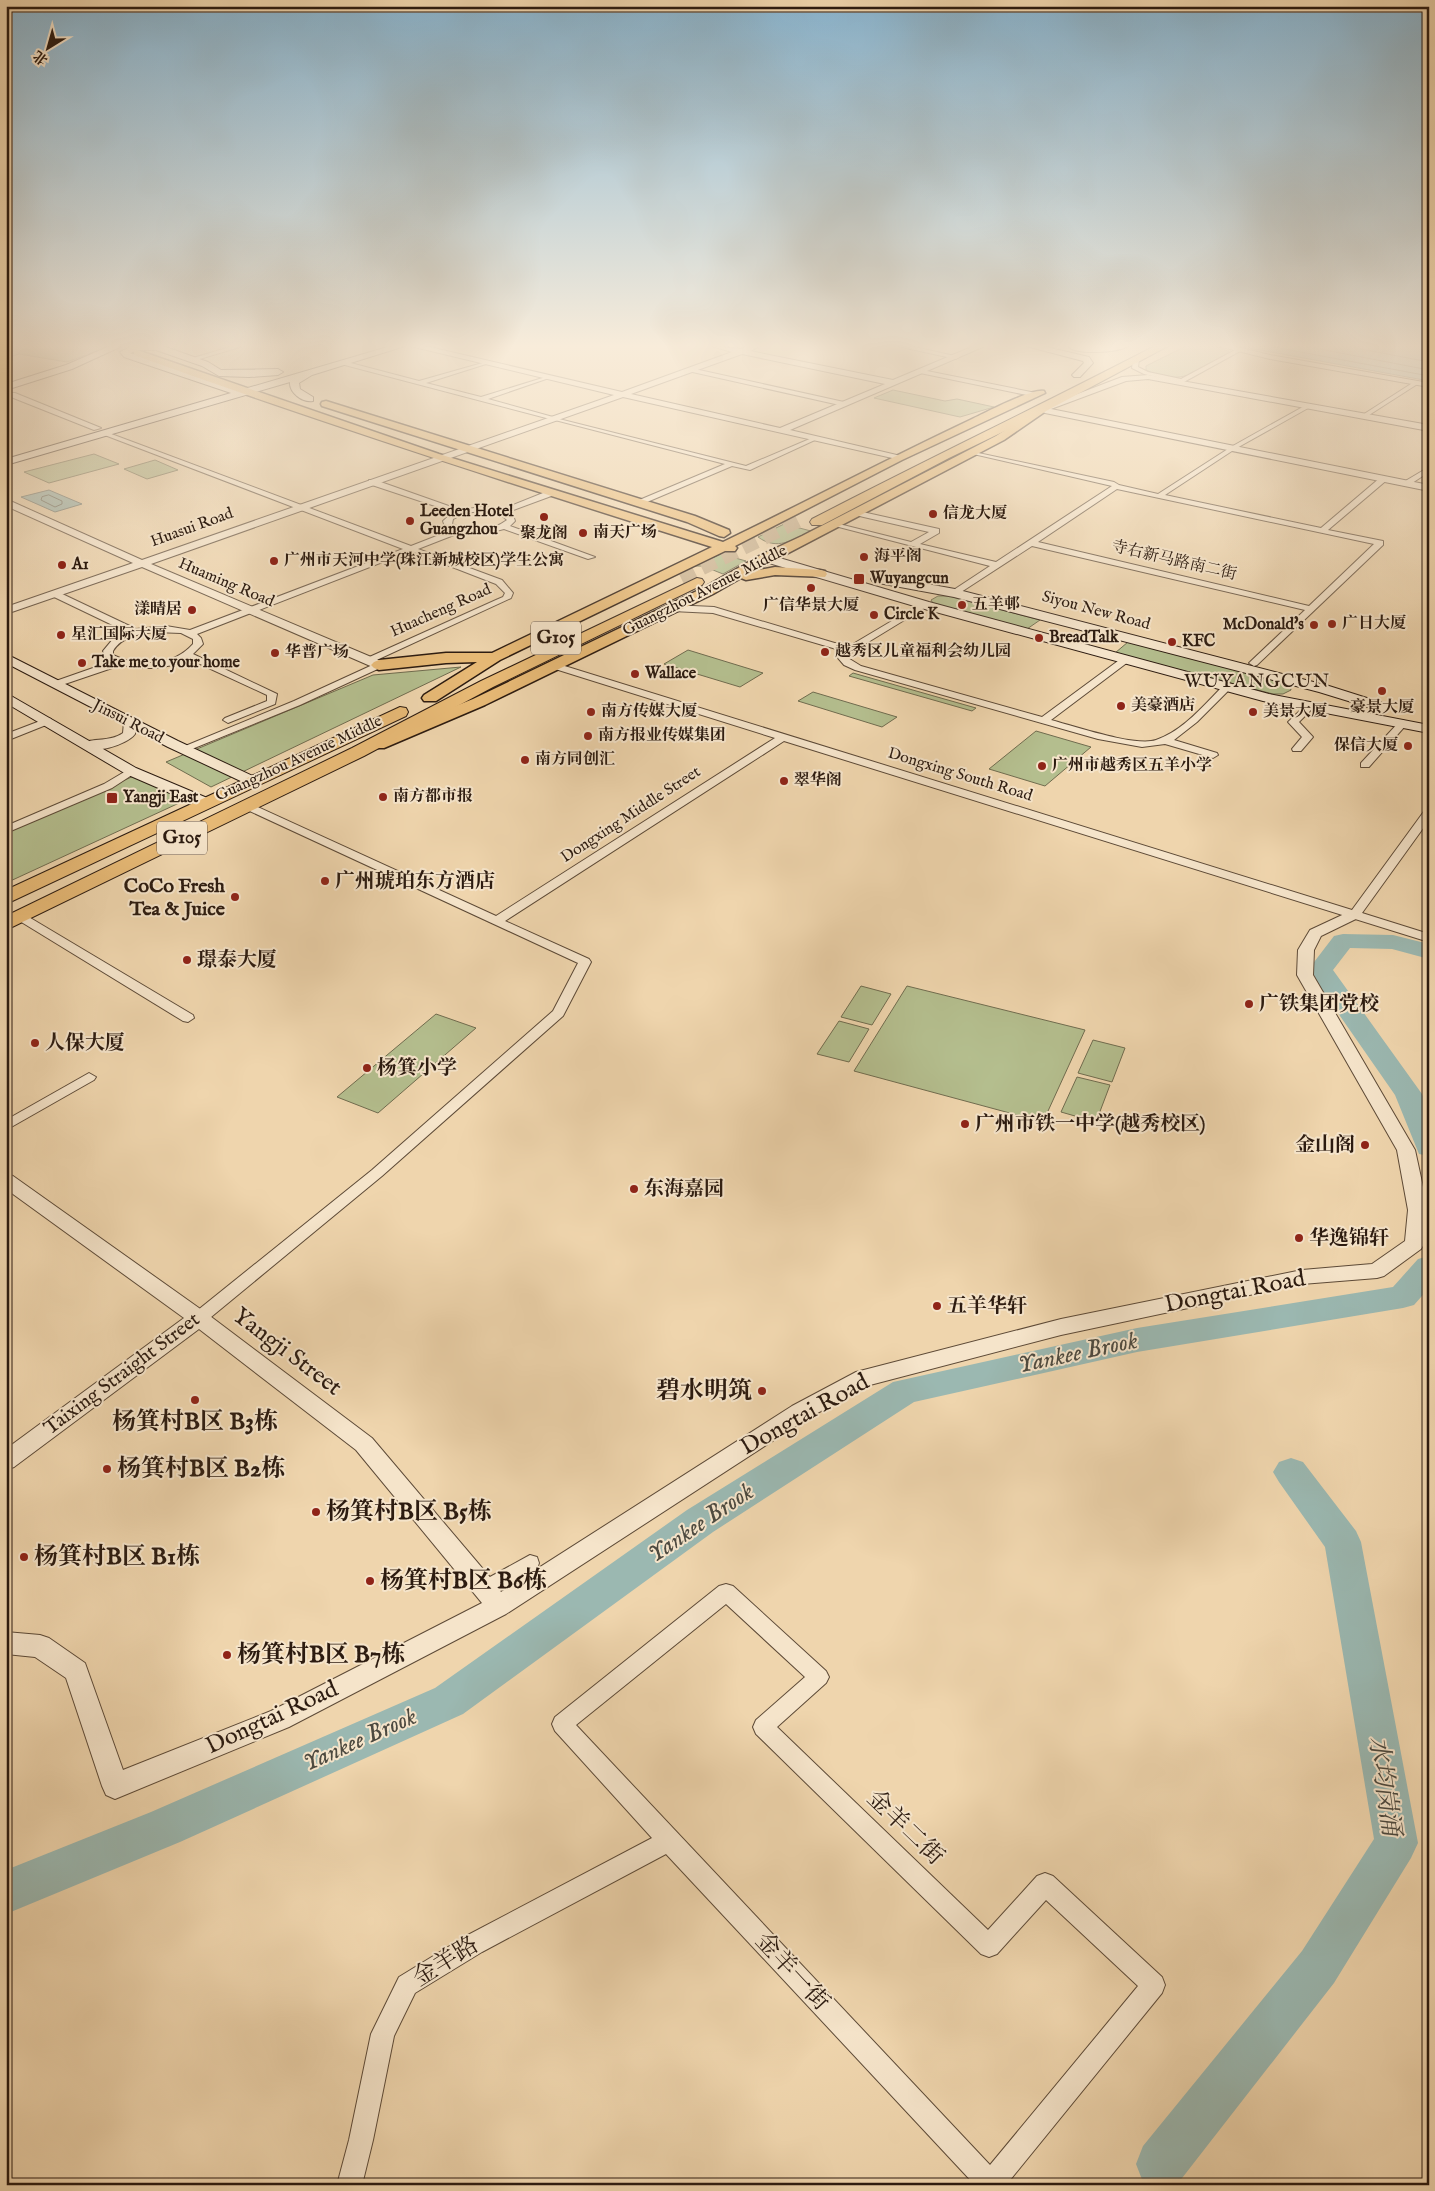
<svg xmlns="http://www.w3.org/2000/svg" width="1435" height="2191" viewBox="0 0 1435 2191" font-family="'IM FELL English','Noto Serif SC',serif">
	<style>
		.green { fill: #b4be8e; stroke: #706c4f }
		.water { fill: #9bb8b1; stroke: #6f7971 }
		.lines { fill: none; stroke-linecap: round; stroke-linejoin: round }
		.shore { stroke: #646a60; stroke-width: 1 }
		.river { fill: #9bb8b1; fill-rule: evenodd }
		.secondary-tunnel { stroke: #c8b08e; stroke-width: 10; stroke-dasharray: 10 5; stroke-linecap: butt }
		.primary-tunnel { stroke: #c8b08e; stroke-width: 11; stroke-dasharray: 11 5.5; stroke-linecap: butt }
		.trunk-tunnel { stroke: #c8b08e; stroke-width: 15; stroke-dasharray: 15 8; stroke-linecap: butt }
		.minor-casing { stroke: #5d4a37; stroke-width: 2 }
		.tertiary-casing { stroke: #5d4a37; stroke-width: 2 }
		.secondary-casing { stroke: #2c1b10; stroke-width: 2 }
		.primary-casing { stroke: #2c1b10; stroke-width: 3 }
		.trunk-casing { stroke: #2c1b10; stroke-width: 2 }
		.minor { fill: #f5e4ca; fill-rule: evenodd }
		.tertiary { fill: #f5e4ca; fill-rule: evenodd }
		.secondary { fill: #f5e4ca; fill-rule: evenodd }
		.primary { fill: #e8ba76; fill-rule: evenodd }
		.trunk { fill: #e8ba76; fill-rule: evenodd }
		.poi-dot { fill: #8f2418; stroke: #f5e4ca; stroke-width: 2 }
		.labels { text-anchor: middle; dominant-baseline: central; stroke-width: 4; stroke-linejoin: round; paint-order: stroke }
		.far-poi-label { font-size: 16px; font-weight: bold; fill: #2c1b10; stroke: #f5e4ca; text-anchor: start }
		.far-street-label { font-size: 16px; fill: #2c1b10; stroke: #f5e4ca }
		.shield { fill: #f5e4ca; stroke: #685748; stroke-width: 1 }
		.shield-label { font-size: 19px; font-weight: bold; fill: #2c1b10 }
		.far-quarter-label { font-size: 19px; letter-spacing: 1px; fill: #2c1b10; stroke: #f5e4ca }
		.poi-label { font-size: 20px; font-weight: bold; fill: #2c1b10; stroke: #f5e4ca; text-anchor: start }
		.street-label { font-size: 20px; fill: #2c1b10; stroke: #f5e4ca }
		.near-street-label { font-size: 24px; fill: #2c1b10; stroke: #f5e4ca }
		.near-poi-label { font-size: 24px; font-weight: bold; fill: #2c1b10; stroke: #f5e4ca; text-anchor: start }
		.near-water-label { font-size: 25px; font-style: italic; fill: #4d4a40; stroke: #f5e4ca }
	</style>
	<rect width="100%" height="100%" fill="#efd5ad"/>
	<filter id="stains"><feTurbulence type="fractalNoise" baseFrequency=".004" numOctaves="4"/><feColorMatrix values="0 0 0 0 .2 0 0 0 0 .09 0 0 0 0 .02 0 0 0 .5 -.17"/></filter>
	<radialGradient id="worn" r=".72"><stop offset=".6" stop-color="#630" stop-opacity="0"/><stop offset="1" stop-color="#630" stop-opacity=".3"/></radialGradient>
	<g class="green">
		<path d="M6 346H110L67 362 19 354 6 358Z"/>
		<path d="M1186 346C1200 346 1216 343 1229 352V354C1198 371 1182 387 1146 370V366Z"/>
		<path d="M893 390 945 401 957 399 994 407 960 417 874 398Z"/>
		<path d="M94 454 119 464 49 483 24 472Z"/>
		<path d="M155 460 178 470 147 479 124 469Z"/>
		<path d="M784 524 811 531C793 540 777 551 758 537Z"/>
		<path d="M721 554 746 561 723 574 703 566H695Z"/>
		<path d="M938 596H949L1040 620 1027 629 934 605 931 600Z"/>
		<path d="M1128 642 1283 682 1290 686 1291 690 1283 694H1273L1115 653Z"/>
		<path d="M688 650 763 673 740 687 664 664Z"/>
		<path d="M461 667 211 787 166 762 373 675Z"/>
		<path d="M853 673 976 708 972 711 849 676Z"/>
		<path d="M813 692 897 717 882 727 798 701Z"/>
		<path d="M1036 731 1091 747 1045 786 989 769Z"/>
		<path d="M136 775 190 798 6 883V833Z"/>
		<path d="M861 986 891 994 872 1025 841 1017Z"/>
		<path d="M907 986 1085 1030 1043 1122 854 1071Z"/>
		<path d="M436 1014 476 1028 378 1113 337 1097Z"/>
		<path d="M839 1021 869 1029 849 1062 817 1054Z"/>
		<path d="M1093 1040 1125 1048 1112 1082 1078 1073Z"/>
		<path d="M1077 1077 1110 1085 1096 1122 1061 1112Z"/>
	</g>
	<g class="water">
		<path d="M1238 346H1429V381Z"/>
		<path d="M49 490 82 504 55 512 21 497Z"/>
	</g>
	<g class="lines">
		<g class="shore">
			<path d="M1268 346 1429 376"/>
			<path d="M1304 346 1429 370"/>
			<path d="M1345 346 1429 362"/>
			<path d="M49 495 62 501V504L55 507 41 500 42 497Z"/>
		</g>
		<g class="river">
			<path d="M1343 934 1393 935 1429 944V959L1392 949 1350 948 1333 970 1422 1094 1429 1111V1156L1419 1154 1395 1095 1308 970 1334 936Z"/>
			<path d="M1429 1256V1288L1414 1305 1403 1308 1137 1352 914 1402 713 1532 463 1714 180 1842 6 1914V1870L151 1812 435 1688 687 1510 893 1382 1137 1328 1393 1287 1418 1259Z"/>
			<path d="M1291 1458 1303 1462 1356 1531 1361 1542 1418 1843 1411 1858 1334 1983 1179 2182C1167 2186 1155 2186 1143 2182L1136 2164 1143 2146 1302 1951 1374 1839 1325 1547 1279 1482 1273 1472 1279 1462Z"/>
		</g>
		<path class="secondary-tunnel" d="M81 346 90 351"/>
		<path class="primary-tunnel" d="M118 346 137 353"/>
		<path class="trunk-tunnel" d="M681 578 803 518"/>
		<defs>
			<g id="minor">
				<path d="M233 346H243L193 361 190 359Z"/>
				<path d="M897 346H910L959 357 956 359Z"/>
				<path d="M1237 349 1242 350 1182 383 1144 374 1132 368 1133 360 1136 358 1139 360 1138 367 1148 372 1181 379Z"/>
				<path d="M343 361 419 381 486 362V364L426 383 481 397 549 376V378L488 399 553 417 550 419 341 364Z"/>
				<path d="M690 368 844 402 847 404 844 406 688 371Z"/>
				<path d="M922 370 1036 393 1039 395 1036 397 920 373Z"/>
				<path d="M1414 382 1419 383 1366 417 1361 416Z"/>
				<path d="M1308 404 1311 406 1310 407 1235 449 1165 495 1321 528 1381 477 1388 479 1328 530 1383 541V545L1257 665 1254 666 1249 663 1305 610 1032 546 955 596 952 595V591L990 566 831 525 835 523 911 542 929 532 855 515 854 513 858 511 939 529V533L920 544 996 562 1112 486 969 453V451L1114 482 1119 485 1158 494 1231 447ZM1117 489 1374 544 1309 606 1038 542Z"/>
				<path d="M555 418 746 466 812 438 817 439 750 470 732 466 640 505H637V501L725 464 555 420Z"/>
				<path d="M102 432H106L411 546 452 530 445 527 443 521 453 512 369 484V480H375L460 510 482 507 503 509 548 491H554V495L508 512 513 515 515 521 510 526 595 557 588 559 504 529 480 535 459 533 418 549 502 580 513 593 511 598 368 664 365 663V659L496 600 503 597 505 593 496 584 411 551 197 634 201 638 203 644 193 654 277 694 275 704 228 723 223 720 225 718 267 701V695L187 658 173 665 156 668H143L121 665 59 686H53V682L113 661 106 658 103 651 113 639 127 632 52 596V592H58L136 629 166 626 190 630 403 549 102 434ZM482 511 499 513 507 520C491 532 469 533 452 524L453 519 464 513ZM155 632 181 633 193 639V644C174 666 139 668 113 655V651C122 636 139 634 155 632Z"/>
				<path d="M1429 467V472L1409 485 1402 483Z"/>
				<path d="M922 603 929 605 852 652 848 658 861 666 1042 717 1122 658H1128V662L1051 720C1074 726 1135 747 1156 740 1183 731 1204 705 1224 685L1227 684 1232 687 1197 722 1174 740 1217 753 1218 755 1213 758 1165 744 1142 747 1098 739 855 670 844 665 838 658 843 651 713 613 672 611 668 608 672 605 714 607 848 647Z"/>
				<path d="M379 662 384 665 382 667 300 705 187 751 183 752 178 749 294 701Z"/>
				<path d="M555 663 1352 910 1425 810 1429 809V820L1362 913 1429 934V942L784 741 505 921 589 959 591 962 563 1016 382 1176 205 1322 199 1324 193 1322 191 1318 193 1314 372 1170 553 1011 578 963 243 808 242 806 243 804H251L496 916 775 738 552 668V664Z"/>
				<path d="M1310 703 1315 706 1299 722 1313 737 1301 751H1293L1292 749 1302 737 1288 722 1307 704Z"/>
				<path d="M48 718 51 719V723L6 741V734Z"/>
				<path d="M1403 720 1408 723 1406 725 1369 767H1361V763L1400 721Z"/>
				<path d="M131 768 135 769V773L112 788 6 833V826L104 784Z"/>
				<path d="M22 913 193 1015 194 1018 188 1022 183 1021 18 920 16 917Z"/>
				<path d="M89 1073 96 1077 94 1080 6 1130V1120Z"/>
				<path d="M530 1555 537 1557 539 1563 537 1569 493 1595 486 1597 479 1595 477 1589 479 1583Z"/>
				<path d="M726 1584 733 1586 826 1671 829 1677 826 1683 777 1727 988 1930 1037 1876 1045 1873 1053 1876 1162 1977 1165 1985 1162 1993 1006 2185H975L666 1854 482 1952 415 1993 394 2036 373 2140 362 2185H337L349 2140 371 2034 399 1977 466 1936 652 1838 555 1731 552 1724 555 1717 719 1586ZM726 1604 805 1677 756 1720 753 1727 756 1734 981 1954 989 1957 997 1954 1046 1900 1138 1986 990 2165 576 1725Z"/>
			</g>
			<g id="tertiary">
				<path d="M410 346H425L622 392 732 352 711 346 741 349 748 346H760L750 351 893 380 974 346H985L790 430 901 456V460L623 397 151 564 383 662 385 665 383 668H375L142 567 6 614V607L133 563 6 506V499L142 560 614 395ZM742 354 885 384 780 428 631 394Z"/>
				<path d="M1218 346H1233L1270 355 1429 383V387L1270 359Z"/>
				<path d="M1148 375 1429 425V431L1148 379 1126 381 1051 409 1429 485V491L1045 413 1038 409 1122 377Z"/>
				<path d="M6 393H15L101 428 94 430 11 397H6Z"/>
				<path d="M130 718 136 722 135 734C127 745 91 756 81 745 88 737 109 743 123 733L124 722Z"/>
				<path d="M1355 909 1360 911 1363 914 1360 917 1321 936 1314 950 1313 975 1415 1150 1428 1210 1424 1244 1421 1249 1384 1276 1377 1278 1302 1284 1061 1335 870 1385 808 1418 506 1614 289 1727 115 1799 106 1795 102 1786 66 1678 35 1657 6 1654V1632L40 1635 49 1638 85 1663 123 1770 271 1711 482 1603 356 1450 199 1329 14 1467 6 1470V1449L184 1318 6 1189V1174L13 1176 206 1313 372 1438 494 1582 501 1592 792 1406 856 1372 1061 1319 1302 1270 1372 1264 1405 1241 1408 1210 1397 1150 1297 975 1298 950 1310 930Z"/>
			</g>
			<g id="secondary">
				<path d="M110 346H122L72 369 6 390V384L66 365Z"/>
				<path d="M132 346H163L208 362 221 370 278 369 283 372 278 375 249 377 219 376 202 366 156 350H139L130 353 241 390 391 346H405L312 375 299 383 300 389 313 397V401C303 403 289 393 290 382L6 465V459L231 393 124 357 120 352Z"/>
				<path d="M1026 346H1042L1089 357 1093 363 1080 377H1074L1072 375 1084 363 1083 361Z"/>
				<path d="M1068 346H1128C1119 353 1073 355 1068 346Z"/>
				<path d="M766 554 929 602 1269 694 1429 725V733L1263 701 921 608 762 561 760 558Z"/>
				<path d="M877 575 955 589 1329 686 1389 705 1391 708 1384 712 1319 692 954 597 873 582 871 579 873 576Z"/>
				<path d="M6 654 178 741 257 778 260 781 257 784H247L168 747 6 663Z"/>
				<path d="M6 693 136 768 212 800 214 803 212 806H200L126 774 6 703Z"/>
			</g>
			<g id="primary">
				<path d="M137 350 439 454 723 542C806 502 887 459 970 420 983 414 1032 388 1044 391L1045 393 902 460 735 546 737 548 735 551H725L500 660 436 701H424L422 698 424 695 477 662 446 663 379 670 374 668 371 665 374 662 379 660 446 653H492L712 547C518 486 325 424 134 355V351Z"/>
				<path d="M326 401 695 516 729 530 730 533 724 537 719 536 687 522 322 406 321 404 322 402Z"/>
				<path d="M1042 406 1046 407 1047 409 1046 411 1004 440 754 571 775 567 820 570 825 571 827 574 825 577 775 575 746 580 741 578 713 594 485 705 384 748H372L370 744 372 740 473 699 703 588 761 555 802 536 996 436Z"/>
			</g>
			<g id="trunk">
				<path d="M1155 346H1168L1046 411 949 458 822 525H812L810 522 812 519C926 460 1041 405 1155 346Z"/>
				<path d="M697 578 702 579 704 582 702 585 493 687 364 756 6 930V916L352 748 481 681Z"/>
				<path d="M400 707 406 708 408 712 406 716 6 904V890Z"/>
			</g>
		</defs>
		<use href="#minor" class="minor-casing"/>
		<use href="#tertiary" class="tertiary-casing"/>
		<use href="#secondary" class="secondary-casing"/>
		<use href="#primary" class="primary-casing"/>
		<use href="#trunk" class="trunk-casing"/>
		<use href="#minor" class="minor"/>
		<use href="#tertiary" class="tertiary"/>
		<use href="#secondary" class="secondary"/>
		<use href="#primary" class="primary"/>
		<use href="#trunk" class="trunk"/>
	</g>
	<linearGradient id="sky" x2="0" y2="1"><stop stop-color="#89b6d2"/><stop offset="0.53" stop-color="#f8ecda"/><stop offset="1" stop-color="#f8ecda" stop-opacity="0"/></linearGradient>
	<rect width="1435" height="653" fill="url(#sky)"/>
	<g class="poi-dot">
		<circle cx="933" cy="514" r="5"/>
		<circle cx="544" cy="517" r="5"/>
		<circle cx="410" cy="521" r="5"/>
		<circle cx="583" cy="533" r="5"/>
		<circle cx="864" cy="557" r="5"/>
		<circle cx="274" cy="561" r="5"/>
		<circle cx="62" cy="565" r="5"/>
		<rect x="853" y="573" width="12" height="12" rx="2.5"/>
		<circle cx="811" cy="588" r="5"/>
		<circle cx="962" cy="605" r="5"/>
		<circle cx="192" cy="610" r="5"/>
		<circle cx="874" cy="615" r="5"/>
		<circle cx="1332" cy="624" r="5"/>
		<circle cx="1314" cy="625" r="5"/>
		<circle cx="61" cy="635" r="5"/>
		<circle cx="1039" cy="638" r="5"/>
		<circle cx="1172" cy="642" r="5"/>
		<circle cx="825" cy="652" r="5"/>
		<circle cx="275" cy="653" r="5"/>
		<circle cx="82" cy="663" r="5"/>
		<circle cx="635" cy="674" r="5"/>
		<circle cx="1382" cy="691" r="5"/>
		<circle cx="1121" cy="706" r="5"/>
		<circle cx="591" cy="712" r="5"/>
		<circle cx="1253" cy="712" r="5"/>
		<circle cx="588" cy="736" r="5"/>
		<circle cx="1408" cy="746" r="5"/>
		<circle cx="525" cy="760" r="5"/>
		<circle cx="1042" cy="766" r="5"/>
		<circle cx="784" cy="781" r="5"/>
		<circle cx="383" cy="797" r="5"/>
		<rect x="106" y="792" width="12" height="12" rx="2.5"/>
		<circle cx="325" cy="881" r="5"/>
		<circle cx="235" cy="897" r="5"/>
		<circle cx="187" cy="960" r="5"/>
		<circle cx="1249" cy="1004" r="5"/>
		<circle cx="35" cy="1043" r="5"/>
		<circle cx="367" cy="1068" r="5"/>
		<circle cx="965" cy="1124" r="5"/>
		<circle cx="1365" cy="1145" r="5"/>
		<circle cx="634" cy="1189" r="5"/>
		<circle cx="1299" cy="1238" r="5"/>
		<circle cx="937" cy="1306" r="5"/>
		<circle cx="762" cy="1391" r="5"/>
		<circle cx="195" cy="1400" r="5"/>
		<circle cx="107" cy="1469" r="5"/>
		<circle cx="316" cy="1512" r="5"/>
		<circle cx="24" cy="1557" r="5"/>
		<circle cx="370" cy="1581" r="5"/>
		<circle cx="227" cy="1655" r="5"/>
	</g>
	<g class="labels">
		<g class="far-poi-label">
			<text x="420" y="512">Leeden Hotel<tspan x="420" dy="18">Guangzhou</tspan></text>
			<text x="943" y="514">信龙大厦</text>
			<text x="593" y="533">南天广场</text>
			<text x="544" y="534" text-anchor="middle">聚龙阁</text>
			<text x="874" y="557">海平阁</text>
			<text x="284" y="561">广州市天河中学(珠江新城校区)学生公寓</text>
			<text x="72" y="565">A1</text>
			<text x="870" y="579">Wuyangcun</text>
			<text x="972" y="605">五羊邨</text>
			<text x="811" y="606" text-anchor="middle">广信华景大厦</text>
			<text x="182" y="610" text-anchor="end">漾晴居</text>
			<text x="884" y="615">Circle K</text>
			<text x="1342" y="624">广日大厦</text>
			<text x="1304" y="625" text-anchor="end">McDonald's</text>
			<text x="71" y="635">星汇国际大厦</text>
			<text x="1049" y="638">BreadTalk</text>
			<text x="1182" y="642">KFC</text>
			<text x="835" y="652">越秀区儿童福利会幼儿园</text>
			<text x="285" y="653">华普广场</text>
			<text x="92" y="663">Take me to your home</text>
			<text x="645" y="674">Wallace</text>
			<text x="1131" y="706">美豪酒店</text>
			<text x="1382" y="708" text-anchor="middle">豪景大厦</text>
			<text x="601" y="712">南方传媒大厦</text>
			<text x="1263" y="712">美景大厦</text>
			<text x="598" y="736">南方报业传媒集团</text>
			<text x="1398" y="746" text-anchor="end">保信大厦</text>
			<text x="535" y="760">南方同创汇</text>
			<text x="1052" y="766">广州市越秀区五羊小学</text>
			<text x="794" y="781">翠华阁</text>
			<text x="393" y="797">南方都市报</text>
			<text x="123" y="798">Yangji East</text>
		</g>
		<g class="far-street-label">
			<text transform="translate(192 528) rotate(-20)">Huasui Road</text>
			<text transform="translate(1174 561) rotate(13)">寺右新马路南二街</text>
			<text transform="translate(226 583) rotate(23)">Huaming Road</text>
			<text transform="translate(705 591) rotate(-27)">Guangzhou Avenue Middle</text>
			<text transform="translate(441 611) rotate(-24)">Huacheng Road</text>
			<text transform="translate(1096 611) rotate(15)">Siyou New Road</text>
			<text transform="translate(128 722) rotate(27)">Jinsui Road</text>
			<text transform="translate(299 759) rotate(-25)">Guangzhou Avenue Middle</text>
			<text transform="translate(960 775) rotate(17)">Dongxing South Road</text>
			<text transform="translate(631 815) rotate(-33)">Dongxing Middle Street</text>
		</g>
		<g class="shield">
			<rect x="531" y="621.5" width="50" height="33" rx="4"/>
			<rect x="157" y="821.5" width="50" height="33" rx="4"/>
		</g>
		<g class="shield-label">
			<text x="556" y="638">G105</text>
			<text x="182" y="838">G105</text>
		</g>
		<g class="far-quarter-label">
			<text x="1257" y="682">WUYANGCUN</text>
		</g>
		<g class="poi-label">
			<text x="335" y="881">广州琥珀东方酒店</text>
			<text x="225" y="886" text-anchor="end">CoCo Fresh<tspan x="225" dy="23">Tea &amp; Juice</tspan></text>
			<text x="197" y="960">璟泰大厦</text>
			<text x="1259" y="1004">广铁集团党校</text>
			<text x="45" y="1043">人保大厦</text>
			<text x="377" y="1068">杨箕小学</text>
			<text x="975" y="1124">广州市铁一中学(越秀校区)</text>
			<text x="1355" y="1145" text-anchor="end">金山阁</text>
			<text x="644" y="1189">东海嘉园</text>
			<text x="1309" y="1238">华逸锦轩</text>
			<text x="947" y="1306">五羊华轩</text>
		</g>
		<g class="street-label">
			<text transform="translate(122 1374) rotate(-37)">Taixing Straight Street</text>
		</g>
		<g class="near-street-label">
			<text transform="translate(1235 1292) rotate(-11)">Dongtai Road</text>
			<text transform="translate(287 1352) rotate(37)">Yangji Street</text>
			<text transform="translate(805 1415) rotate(-29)">Dongtai Road</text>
			<text transform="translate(272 1718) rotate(-25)">Dongtai Road</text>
			<text transform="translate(905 1828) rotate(44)">金羊二街</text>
			<text transform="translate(446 1962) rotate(-32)">金羊路</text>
			<text transform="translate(792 1972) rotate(47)">金羊一街</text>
		</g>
		<g class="near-poi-label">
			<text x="752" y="1391" text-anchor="end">碧水明筑</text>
			<text x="195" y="1422" text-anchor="middle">杨箕村B区 B3栋</text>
			<text x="117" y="1469">杨箕村B区 B2栋</text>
			<text x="326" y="1512">杨箕村B区 B5栋</text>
			<text x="34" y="1557">杨箕村B区 B1栋</text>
			<text x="380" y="1581">杨箕村B区 B6栋</text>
			<text x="237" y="1655">杨箕村B区 B7栋</text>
		</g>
		<g class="near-water-label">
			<text transform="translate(1078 1353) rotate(-12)">Yankee Brook</text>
			<text transform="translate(701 1523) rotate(-34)">Yankee Brook</text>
			<text transform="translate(360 1740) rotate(-24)">Yankee Brook</text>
			<text transform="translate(1384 1786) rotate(82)">水均岗涌</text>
		</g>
	</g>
	<rect width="1435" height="2191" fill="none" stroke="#efd5ad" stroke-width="25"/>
	<rect x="8" y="8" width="1420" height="2176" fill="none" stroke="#2c1b10" stroke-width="2.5"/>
	<rect x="12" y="12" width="1410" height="2166" fill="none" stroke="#2c1b10"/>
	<g transform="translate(48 48) rotate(217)" stroke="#f5e4ca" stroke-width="4" paint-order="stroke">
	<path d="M0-4L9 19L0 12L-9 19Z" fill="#2c1b10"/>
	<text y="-8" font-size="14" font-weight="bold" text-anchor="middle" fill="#2c1b10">北</text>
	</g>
	<rect width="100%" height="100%" filter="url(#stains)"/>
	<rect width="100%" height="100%" fill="url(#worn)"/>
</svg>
